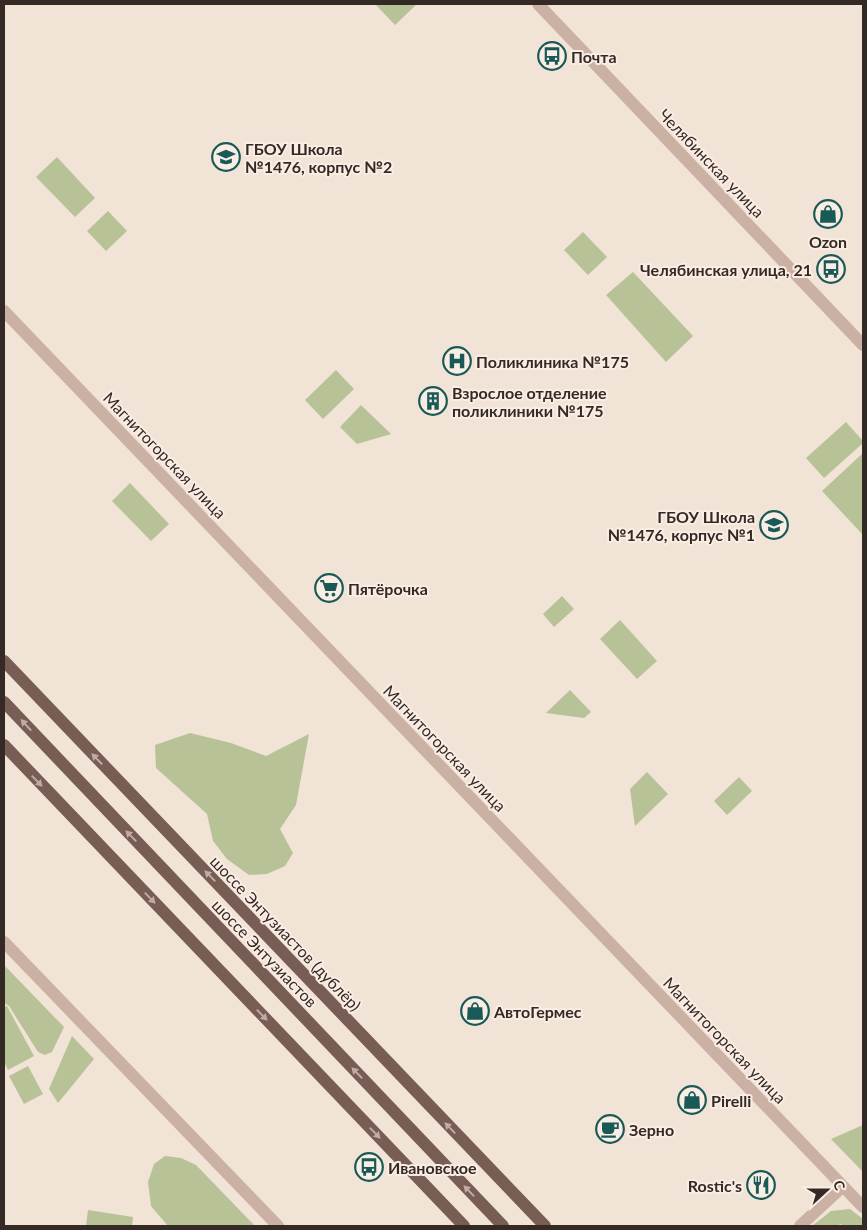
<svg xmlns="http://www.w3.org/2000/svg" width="867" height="1230" viewBox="0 0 867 1230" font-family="Lato,sans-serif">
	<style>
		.green { fill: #b8c297 }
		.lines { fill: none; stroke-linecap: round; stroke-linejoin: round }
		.minor { stroke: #cbb1a3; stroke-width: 12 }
		.tertiary { stroke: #cbb1a3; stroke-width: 12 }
		.primary { stroke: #785d55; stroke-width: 12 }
		.oneway { fill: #c0aca4 }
		.labels { text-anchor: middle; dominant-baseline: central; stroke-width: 4; stroke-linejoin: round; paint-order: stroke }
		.poi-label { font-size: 16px; font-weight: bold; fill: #352925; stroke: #faede4; text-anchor: start }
		.street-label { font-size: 16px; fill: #352925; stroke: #faede4 }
	</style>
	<rect width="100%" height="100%" fill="#f2e3d7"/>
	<g class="green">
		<path d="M375 4H417L395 25Z"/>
		<path d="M57 157 95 198 75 217 36 177Z"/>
		<path d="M108 211 127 231 106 251 87 231Z"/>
		<path d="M583 232 607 257 588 275 564 250Z"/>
		<path d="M633 272 693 336 666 362 606 295Z"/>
		<path d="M336 370 354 389 323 419 305 400Z"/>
		<path d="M361 405 391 434 357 444 340 427Z"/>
		<path d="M846 422 863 441V443L824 478 806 458Z"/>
		<path d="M863 453V535L822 491Z"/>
		<path d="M130 483 169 524 151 541 112 501Z"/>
		<path d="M562 596 574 609 554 627 543 614Z"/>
		<path d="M620 620 657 661 637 679 600 639Z"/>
		<path d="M570 690 591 712 584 718 546 713Z"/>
		<path d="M190 733 231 743 266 756 309 734 296 805 280 829 293 853 285 866 267 874 249 875 227 859 213 841 207 814 156 768 155 745Z"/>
		<path d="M647 772 668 794 635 826 630 789Z"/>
		<path d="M739 777 752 791 727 815 714 801Z"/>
		<path d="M4 965 64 1027 52 1052 45 1055 38 1052 9 1006 4 1003Z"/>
		<path d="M7 1006 34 1056 8 1070 4 1062V1007Z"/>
		<path d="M72 1036 94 1059 58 1103 49 1089Z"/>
		<path d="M28 1066 43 1094 24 1104 9 1076Z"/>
		<path d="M863 1125V1172L831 1139Z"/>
		<path d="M165 1156 181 1158 196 1165 255 1226H168L151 1206 148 1182 154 1164Z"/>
		<path d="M850 1209 863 1219V1226H844L840 1224 838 1226H812L831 1211Z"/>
		<path d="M88 1210 133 1217 132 1226H86Z"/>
	</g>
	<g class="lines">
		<g class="minor">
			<path d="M538 4 863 345"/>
			<path d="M4 311 863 1207"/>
			<path d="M800 1226 842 1187"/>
		</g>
		<path class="tertiary" d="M4 942 278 1226"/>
		<g class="primary">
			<path d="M4 661 545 1226"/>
			<path d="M4 702 503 1226"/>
			<path d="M4 745 464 1226"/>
		</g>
	</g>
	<defs><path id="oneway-solid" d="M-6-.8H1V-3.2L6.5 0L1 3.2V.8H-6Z" transform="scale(1.25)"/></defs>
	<g class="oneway">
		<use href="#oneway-solid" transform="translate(26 725) rotate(-133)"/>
		<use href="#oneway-solid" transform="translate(97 759) rotate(-134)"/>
		<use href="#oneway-solid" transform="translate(37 781) rotate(46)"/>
		<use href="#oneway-solid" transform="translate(131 836) rotate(-134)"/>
		<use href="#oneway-solid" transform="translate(210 876) rotate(-134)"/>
		<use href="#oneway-solid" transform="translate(150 898) rotate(46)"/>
		<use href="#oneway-solid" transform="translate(262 1015) rotate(46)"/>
		<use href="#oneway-solid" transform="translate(357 1073) rotate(-134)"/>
		<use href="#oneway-solid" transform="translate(450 1128) rotate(-134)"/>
		<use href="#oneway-solid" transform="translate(375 1133) rotate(46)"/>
		<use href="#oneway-solid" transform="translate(469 1191) rotate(-134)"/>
	</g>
	<defs>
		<symbol id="bus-ring" viewBox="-11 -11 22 22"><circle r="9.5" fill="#faede4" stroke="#195956" stroke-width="1.5"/><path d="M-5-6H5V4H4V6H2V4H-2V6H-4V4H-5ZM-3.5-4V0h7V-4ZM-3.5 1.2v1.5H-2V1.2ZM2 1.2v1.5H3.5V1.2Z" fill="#195956"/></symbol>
		<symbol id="school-ring" viewBox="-11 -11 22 22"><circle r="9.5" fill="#faede4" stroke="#195956" stroke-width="1.5"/><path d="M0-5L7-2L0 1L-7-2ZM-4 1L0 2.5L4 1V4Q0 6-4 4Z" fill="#195956"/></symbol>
		<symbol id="shop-ring" viewBox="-11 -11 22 22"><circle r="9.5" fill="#faede4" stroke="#195956" stroke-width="1.5"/><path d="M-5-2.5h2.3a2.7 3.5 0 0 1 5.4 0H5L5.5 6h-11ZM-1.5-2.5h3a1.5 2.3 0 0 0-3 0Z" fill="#195956"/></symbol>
		<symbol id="hospital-ring" viewBox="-11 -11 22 22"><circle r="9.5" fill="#faede4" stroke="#195956" stroke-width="1.5"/><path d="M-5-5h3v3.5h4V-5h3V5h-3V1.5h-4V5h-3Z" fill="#195956"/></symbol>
		<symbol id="building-ring" viewBox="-11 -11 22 22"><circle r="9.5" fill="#faede4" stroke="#195956" stroke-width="1.5"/><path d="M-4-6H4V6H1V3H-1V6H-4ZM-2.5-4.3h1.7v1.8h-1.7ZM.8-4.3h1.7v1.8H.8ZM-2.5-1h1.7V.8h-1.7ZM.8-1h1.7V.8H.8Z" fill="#195956"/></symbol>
		<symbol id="supermarket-ring" viewBox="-11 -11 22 22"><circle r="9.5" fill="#faede4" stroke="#195956" stroke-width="1.5"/><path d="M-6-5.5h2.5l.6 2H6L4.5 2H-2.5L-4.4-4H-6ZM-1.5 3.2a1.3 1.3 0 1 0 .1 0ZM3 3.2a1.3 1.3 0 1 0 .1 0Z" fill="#195956"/></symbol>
		<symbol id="cafe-ring" viewBox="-11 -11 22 22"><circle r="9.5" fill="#faede4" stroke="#195956" stroke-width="1.5"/><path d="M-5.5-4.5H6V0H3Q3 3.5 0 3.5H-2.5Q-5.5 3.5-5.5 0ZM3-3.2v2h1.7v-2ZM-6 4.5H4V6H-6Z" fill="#195956"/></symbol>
		<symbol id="restaurant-ring" viewBox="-11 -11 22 22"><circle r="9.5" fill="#faede4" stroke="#195956" stroke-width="1.5"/><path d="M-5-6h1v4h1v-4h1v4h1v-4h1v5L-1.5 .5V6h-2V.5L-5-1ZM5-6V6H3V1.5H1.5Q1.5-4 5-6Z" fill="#195956"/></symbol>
	</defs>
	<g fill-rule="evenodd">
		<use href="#bus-ring" x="536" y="40" width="32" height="32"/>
		<use href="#school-ring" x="210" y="141" width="32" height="32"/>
		<use href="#shop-ring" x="812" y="198" width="32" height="32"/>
		<use href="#bus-ring" x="815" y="253" width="32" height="32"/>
		<use href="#hospital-ring" x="441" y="345" width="32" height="32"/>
		<use href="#building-ring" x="417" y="385" width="32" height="32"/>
		<use href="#school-ring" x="758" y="509" width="32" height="32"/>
		<use href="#supermarket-ring" x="313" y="572" width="32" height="32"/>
		<use href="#shop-ring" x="459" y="995" width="32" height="32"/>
		<use href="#shop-ring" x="676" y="1084" width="32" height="32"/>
		<use href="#cafe-ring" x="594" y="1113" width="32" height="32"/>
		<use href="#bus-ring" x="353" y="1151" width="32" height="32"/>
		<use href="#restaurant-ring" x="745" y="1169" width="32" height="32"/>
	</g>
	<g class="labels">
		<g class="poi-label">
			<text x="571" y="56">Почта</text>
			<text x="245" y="148">ГБОУ Школа<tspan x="245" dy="18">№1476, корпус №2</tspan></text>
			<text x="828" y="241" text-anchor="middle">Ozon</text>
			<text x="812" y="269" text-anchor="end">Челябинская улица, 21</text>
			<text x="476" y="361">Поликлиника №175</text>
			<text x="452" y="392">Взрослое отделение<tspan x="452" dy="18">поликлиники №175</tspan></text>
			<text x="755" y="516" text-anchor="end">ГБОУ Школа<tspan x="755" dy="18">№1476, корпус №1</tspan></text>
			<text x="348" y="588">Пятёрочка</text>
			<text x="494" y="1011">АвтоГермес</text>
			<text x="711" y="1100">Pirelli</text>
			<text x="629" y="1129">Зерно</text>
			<text x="388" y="1167">Ивановское</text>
			<text x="742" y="1185" text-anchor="end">Rostic's</text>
		</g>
		<g class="street-label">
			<text transform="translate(712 163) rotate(46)">Челябинская улица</text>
			<text transform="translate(165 455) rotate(46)">Магнитогорская улица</text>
			<text transform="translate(445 748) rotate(46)">Магнитогорская улица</text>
			<text transform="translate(286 933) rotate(46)">шоссе Энтузиастов (дублёр)</text>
			<text transform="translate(265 953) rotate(46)">шоссе Энтузиастов</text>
			<text transform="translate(725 1040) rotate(46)">Магнитогорская улица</text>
		</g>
	</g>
	<rect width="867" height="1230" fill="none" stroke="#352925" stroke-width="10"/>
	<g transform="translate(827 1190) rotate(69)" stroke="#faede4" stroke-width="4" paint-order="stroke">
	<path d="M0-4L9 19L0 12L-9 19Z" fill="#352925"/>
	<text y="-8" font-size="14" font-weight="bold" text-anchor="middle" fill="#352925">С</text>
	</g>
</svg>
